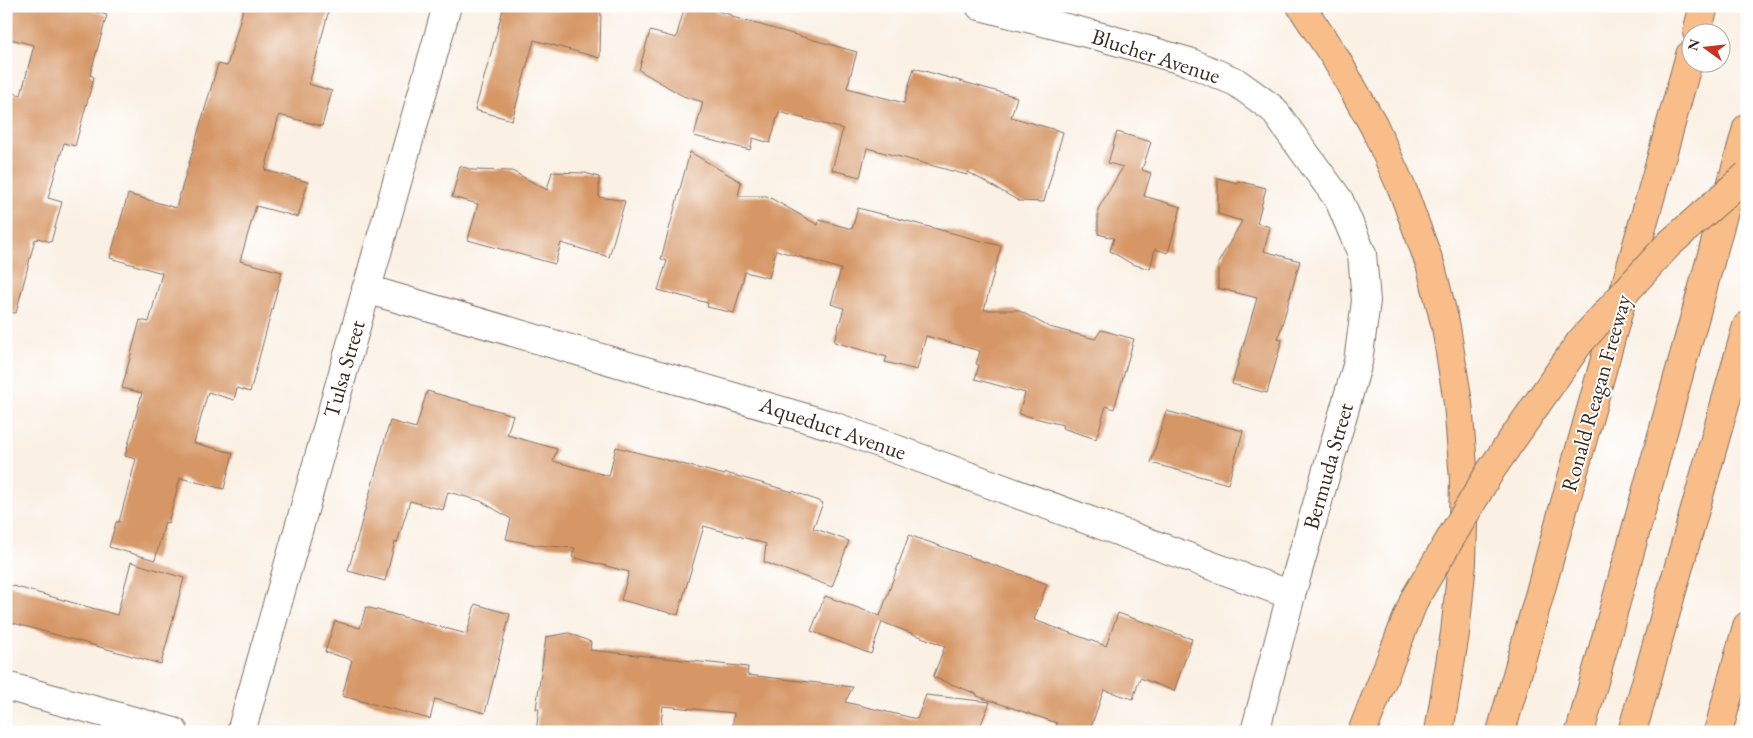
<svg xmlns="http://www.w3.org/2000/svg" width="1753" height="738" viewBox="0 0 1753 738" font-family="'EB Garamond',serif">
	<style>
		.building { fill: #d69665 }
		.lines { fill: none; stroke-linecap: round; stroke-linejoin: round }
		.minor-casing { stroke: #7e6f63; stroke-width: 30 }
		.highway-casing { stroke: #7e6f63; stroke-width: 30 }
		.minor { stroke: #fff; stroke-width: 28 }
		.highway { stroke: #f8bd89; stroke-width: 28 }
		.highway-bridge-casing { stroke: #7e6f63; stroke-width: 30; stroke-linecap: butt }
		.highway-bridge { stroke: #f8bd89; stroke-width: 28 }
		.labels { text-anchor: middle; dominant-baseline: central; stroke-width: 4; stroke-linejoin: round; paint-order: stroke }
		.street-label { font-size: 22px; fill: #3b2a1e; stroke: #fff }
	</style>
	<rect width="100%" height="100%" fill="#fff"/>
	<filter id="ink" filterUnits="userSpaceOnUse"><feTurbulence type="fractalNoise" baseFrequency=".02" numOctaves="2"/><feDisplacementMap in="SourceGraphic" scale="10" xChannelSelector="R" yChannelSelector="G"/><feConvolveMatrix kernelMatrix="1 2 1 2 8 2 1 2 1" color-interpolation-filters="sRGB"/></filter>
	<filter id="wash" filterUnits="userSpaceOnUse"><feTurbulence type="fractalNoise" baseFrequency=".0096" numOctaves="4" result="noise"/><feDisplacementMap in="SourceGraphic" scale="20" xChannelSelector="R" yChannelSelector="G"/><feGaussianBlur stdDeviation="1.12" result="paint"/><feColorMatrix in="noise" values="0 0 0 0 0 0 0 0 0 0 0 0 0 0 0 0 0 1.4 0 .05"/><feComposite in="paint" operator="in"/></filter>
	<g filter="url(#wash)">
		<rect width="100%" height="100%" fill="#faf0e3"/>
		<g id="blocks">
			<g class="building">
				<path d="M6 6H93L92 11 107 15 90 75 94 77 75 146 64 143 48 198 62 202 51 242 38 238 37 240 35 239 16 313 6 312V91L21 95 34 45 6 38Z"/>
				<path d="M244 6H330L309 84 332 91 322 126 279 115 265 170 308 182 298 217 256 206 240 261 282 272 250 392 237 388 234 400 208 392 194 443 233 453 224 489 180 478 168 523 165 522 155 560 109 547 116 522H119L136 459 125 456 142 393 122 388 140 320 149 322 162 273 110 258 128 194 176 208 218 64 227 66Z"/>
				<path d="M504 6H601L600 58 534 40 512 120 475 110Z"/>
				<path d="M685 6H699L732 15V17L857 52 847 88 904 103 914 68 1017 97 1011 117 1063 132 1044 202 1019 201 968 172 967 175 867 148 860 177 832 170 843 129 779 112 770 143 753 138 750 150 694 136 703 102 683 96 639 70 650 31 676 38Z"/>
				<path d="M1117 132 1151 142 1142 170 1151 173 1144 196 1181 207 1168 253 1155 249 1150 269 1132 264 1110 251 1114 238 1098 234V209L1123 167 1108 163Z"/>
				<path d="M690 152 741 182 738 196H767L818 225 819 220 852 229 858 208 1001 246 984 310H1018L1049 327 1095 339 1101 330 1134 339 1114 409 1106 406 1096 439 1062 428 1063 425 1019 414 1025 393 975 379 979 365 976 364 980 351 926 336 917 370 885 362 887 357 834 342 844 308 831 304 841 269 776 250 769 278 745 272 734 313 707 307 708 303 658 290 667 261 661 259Z"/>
				<path d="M460 166 473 170 512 171 547 190 552 172 585 173 599 177V197L625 201 609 257 561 243 555 264 468 240 478 204 452 197Z"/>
				<path d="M1218 178 1238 183V181L1266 188 1257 223 1270 227 1264 251 1300 261 1278 339 1282 340 1267 393 1232 384 1257 298 1218 288V263L1242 221 1218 214Z"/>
				<path d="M427 391 513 415 507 435 557 449 553 461 609 476 616 447 725 475 726 473 793 492V491L823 503 813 528 849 541 832 587 764 562 766 544 704 526 678 615 621 600 629 572 572 557 575 548 536 545 506 539 511 519 481 501 448 492 443 510 410 501 397 543 395 542 385 581 348 571 390 421 416 428Z"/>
				<path d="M1166 411 1243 431 1228 484 1151 463Z"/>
				<path d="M909 535 1047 584 1034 620 1106 646 1118 613 1192 639 1174 691 1140 678 1133 699 1104 690 1089 732H1073L1056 726 1057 723 977 696V694L933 677 945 646 882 622 871 654 811 631 825 596 880 616Z"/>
				<path d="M131 562 184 578 161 664 6 621V584L117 615Z"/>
				<path d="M475 604 510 614 485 713 435 699 430 719 342 696 352 660 325 652 335 621 360 628 366 607 467 634Z"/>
				<path d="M569 633 591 642 590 650 748 667 747 675 853 687 845 702 917 719 926 695 990 702 978 732H732L734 713 663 706 660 732H536L539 709H536L546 637Z"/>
			</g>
		</g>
	</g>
	<g filter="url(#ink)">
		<use href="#blocks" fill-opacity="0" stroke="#7e6f63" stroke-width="1"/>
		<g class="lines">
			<defs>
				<g id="minor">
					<path d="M980 6 1102 37 1189 62 1236 82 1273 109 1339 200 1362 254 1366 301 1358 362 1291 595 1255 732"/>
					<path d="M366 289 833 426 1291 595"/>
					<path d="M6 686 174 732"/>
					<path d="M241 732 447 6"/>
				</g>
				<g id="highway">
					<path d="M1301 6 1336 59 1374 126 1403 191 1431 267 1446 327 1458 403 1464 480 1462 563 1455 633 1439 732"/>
					<path d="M1697 32 1704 6"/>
					<path d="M1362 732 1415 598"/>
					<path d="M1501 732 1690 55"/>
					<path d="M1580 732 1747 128"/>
					<path d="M1632 732 1747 326"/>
					<path d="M1718 732 1747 626"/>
				</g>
			</defs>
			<use href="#minor" class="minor-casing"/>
			<use href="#highway" class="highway-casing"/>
			<use href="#minor" class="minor"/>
			<use href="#highway" class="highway"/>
			<defs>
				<path id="highway-bridge" d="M1415 598 1491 470 1580 342 1668 245 1747 175"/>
			</defs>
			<use href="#highway-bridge" class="highway-bridge-casing"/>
			<use href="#highway-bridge" class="highway-bridge"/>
		</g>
	</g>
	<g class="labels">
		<g class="street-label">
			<text transform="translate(1156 56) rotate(18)">Blucher Avenue</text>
			<text transform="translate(344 369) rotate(-74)">Tulsa Street</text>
			<text transform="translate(1596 393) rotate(-74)">Ronald Reagan Freeway</text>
			<text transform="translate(833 428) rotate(19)">Aqueduct Avenue</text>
			<text transform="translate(1328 466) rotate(-74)">Bermuda Street</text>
		</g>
	</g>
	<rect width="1753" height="738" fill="none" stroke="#fff" stroke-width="25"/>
	<g transform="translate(1706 48) rotate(285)"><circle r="24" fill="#ffffff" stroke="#b1aaa5"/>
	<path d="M0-4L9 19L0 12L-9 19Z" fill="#c8321e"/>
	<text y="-8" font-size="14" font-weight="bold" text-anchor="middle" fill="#3b2a1e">N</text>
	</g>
</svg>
